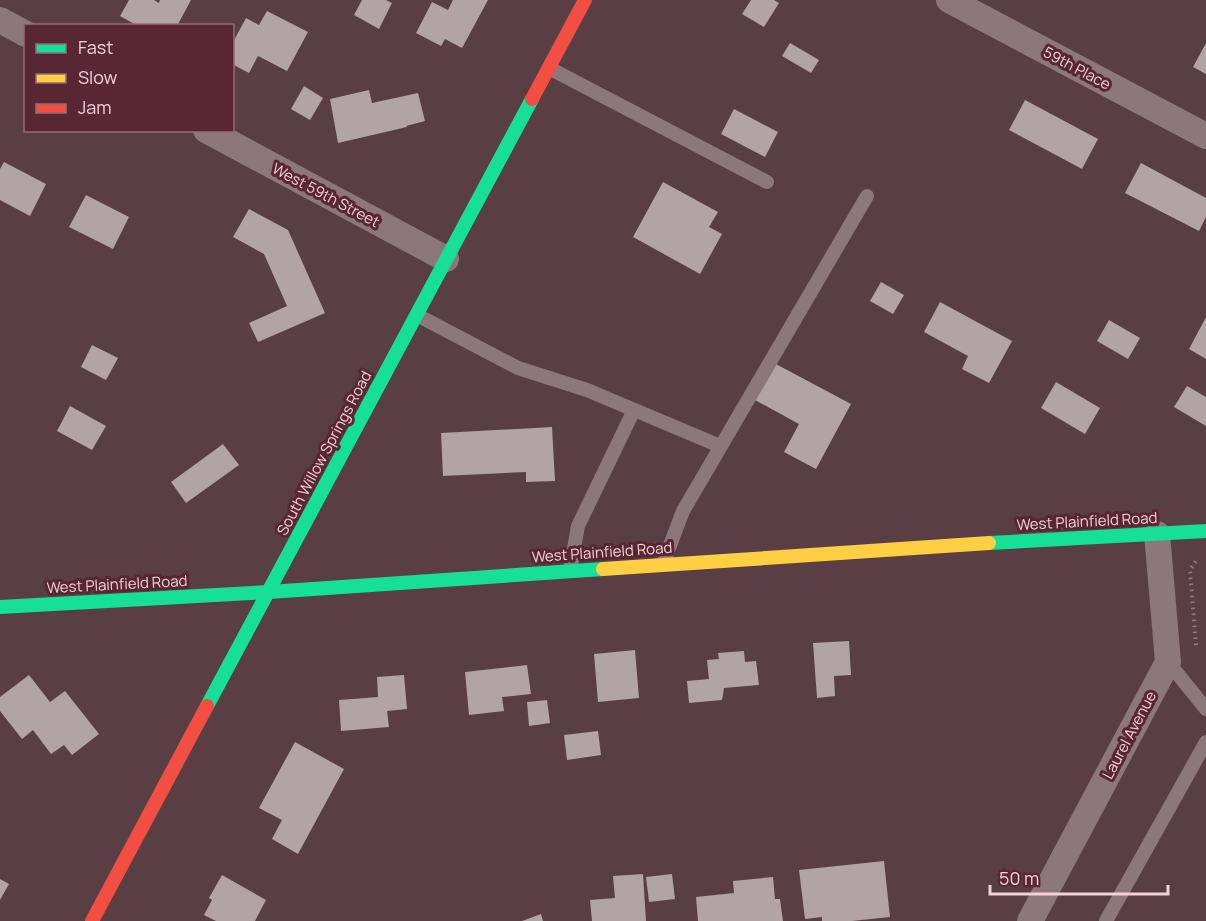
<svg xmlns="http://www.w3.org/2000/svg" width="1206" height="921" viewBox="0 0 1206 921" font-family="Manrope,sans-serif">
	<style>
		.building { fill: #b1a3a6 }
		.lines { fill: none; stroke-linecap: round; stroke-linejoin: round }
		.path { stroke: #917f82; stroke-width: 4; stroke-dasharray: 1.5 4.5; stroke-linecap: butt }
		.lane { stroke: #8c777b; stroke-width: 14 }
		.street { stroke: #8c777b; stroke-width: 26 }
		.fast { stroke: #16e098; stroke-width: 14 }
		.slow { stroke: #ffcf43; stroke-width: 14 }
		.jam { stroke: #f24e42; stroke-width: 14 }
		.labels { text-anchor: middle; dominant-baseline: central; stroke-width: 6; stroke-linejoin: round; paint-order: stroke }
		.street-label { font-size: 15px; fill: #f2d1d7; stroke: #592734 }
	</style>
	<rect width="100%" height="100%" fill="#593e44"/>
	<g class="building">
		<path d="M129 0H154L159 3 160 0H191L177 26H138L120 16Z"/>
		<path d="M362 0H386L392 3 379 29 354 15Z"/>
		<path d="M453 0H488L462 48 445 39 441 46 416 33 432 2 448 10Z"/>
		<path d="M751 0H774L779 3 764 27 742 14Z"/>
		<path d="M267 11 308 32 287 71 258 56 249 73 232 64V44L246 18 259 25Z"/>
		<path d="M790 43 819 60 811 73 782 56Z"/>
		<path d="M1206 43V74L1193 67Z"/>
		<path d="M304 86 323 98 310 120 291 109Z"/>
		<path d="M369 90 372 103 418 93 425 121 406 126 407 127 338 143 330 99Z"/>
		<path d="M1025 100 1098 139 1082 169 1009 130Z"/>
		<path d="M734 109 778 132 765 157 721 134Z"/>
		<path d="M4 162 46 184 30 216 0 200V169Z"/>
		<path d="M1141 163 1206 198V217L1199 231 1125 193Z"/>
		<path d="M663 182 718 212 709 227 722 234 700 274 633 237Z"/>
		<path d="M86 195 129 217 113 249 69 227Z"/>
		<path d="M249 209 288 230 325 313 258 342 249 323 287 306 264 254 233 237Z"/>
		<path d="M881 282 904 295 893 314 870 301Z"/>
		<path d="M940 302 1012 341 989 383 962 369 968 356 924 332Z"/>
		<path d="M1206 317V359L1189 349Z"/>
		<path d="M1109 320 1140 338 1128 359 1097 341Z"/>
		<path d="M92 345 118 358 106 380 81 367Z"/>
		<path d="M774 363 851 404 816 469 784 452 799 424 755 400Z"/>
		<path d="M1056 382 1100 408 1085 434 1041 408Z"/>
		<path d="M1187 386 1206 397V426L1174 407Z"/>
		<path d="M70 406 106 426 92 450 57 431Z"/>
		<path d="M552 427 555 481 526 482V472L443 476 441 433Z"/>
		<path d="M223 444 239 465 186 503 171 482Z"/>
		<path d="M849 641 851 675 834 676 835 696 817 698 813 643Z"/>
		<path d="M635 650 639 698 598 702 594 654Z"/>
		<path d="M744 651 745 662 756 661 759 685 724 688 722 700 689 703 687 681 709 679 707 660 719 659 718 653Z"/>
		<path d="M527 665 531 694 502 697 504 711 469 715 465 672Z"/>
		<path d="M29 675 50 702 65 691 99 734 72 755 64 745 51 754 33 730 22 739 0 711V697Z"/>
		<path d="M404 675 407 709 387 711 389 727 341 731 339 700 378 697 377 677Z"/>
		<path d="M547 700 550 723 529 726 527 702Z"/>
		<path d="M598 731 601 755 567 760 564 735Z"/>
		<path d="M295 742 344 769 298 854 272 839 282 820 259 808Z"/>
		<path d="M884 861 890 917 852 921H822V917L805 919 799 870Z"/>
		<path d="M643 874 646 921H592L590 900 615 898 613 876Z"/>
		<path d="M672 874 675 899 649 902 646 877Z"/>
		<path d="M222 875 266 900 255 921H216L204 915 212 900 209 898Z"/>
		<path d="M773 877 775 899H780L783 921H698L696 897 734 893 733 881Z"/>
		<path d="M0 879 9 884 0 900Z"/>
		<path d="M541 914 543 921H522Z"/>
	</g>
	<g class="lines">
		<path class="path" d="M1196 645 1190 570 1196 561"/>
		<g class="lane">
			<path d="M549 68 767 182"/>
			<path d="M417 315 518 368 587 390 720 446"/>
			<path d="M663 564 683 511 867 196"/>
			<path d="M570 571 578 526 634 410"/>
			<path d="M1168 662 1206 709"/>
			<path d="M1106 921 1206 742"/>
		</g>
		<g class="street">
			<path d="M949 0 1206 136"/>
			<path d="M0 20 26 34"/>
			<path d="M206 130 446 259"/>
			<path d="M1030 921 1168 662 1157 534"/>
		</g>
		<g class="fast">
			<path d="M989 543 1206 531"/>
			<path d="M0 607 269 592 603 569"/>
			<path d="M207 706 532 99"/>
		</g>
		<path class="slow" d="M603 569 989 543"/>
		<g class="jam">
			<path d="M532 99 585 0"/>
			<path d="M92 921 207 706"/>
		</g>
	</g>
	<g class="labels">
		<g class="street-label">
			<text transform="translate(1077 68) rotate(28)">59th Place</text>
			<text transform="translate(326 195) rotate(28)">West 59th Street</text>
			<text transform="translate(324 453) rotate(-62)">South Willow Springs Road</text>
			<text transform="translate(1087 521) rotate(-3)">West Plainfield Road</text>
			<text transform="translate(602 552) rotate(-4)">West Plainfield Road</text>
			<text transform="translate(117 584) rotate(-3)">West Plainfield Road</text>
			<text transform="translate(1129 735) rotate(-62)">Laurel Avenue</text>
		</g>
	</g>
	<rect x="24" y="24" width="210" height="108" fill="#592734" stroke="#966b75" stroke-width="1.5"/>
	<rect x="36" y="44" width="30" height="9" fill="#16e098" stroke="#966b75" stroke-width="1.5"/>
	<text x="78" y="54" font-size="18" fill="#f2d1d7">Fast</text>
	<rect x="36" y="74" width="30" height="9" fill="#ffcf43" stroke="#966b75" stroke-width="1.5"/>
	<text x="78" y="84" font-size="18" fill="#f2d1d7">Slow</text>
	<rect x="36" y="104" width="30" height="9" fill="#f24e42" stroke="#966b75" stroke-width="1.5"/>
	<text x="78" y="114" font-size="18" fill="#f2d1d7">Jam</text>
	<path d="M990 885v9h178v-9" fill="none" stroke="#f2d1d7" stroke-width="3"/>
	<text x="999" y="885" font-size="18" fill="#f2d1d7" stroke="#592734" stroke-width="4.5" paint-order="stroke">50 m</text>
</svg>
